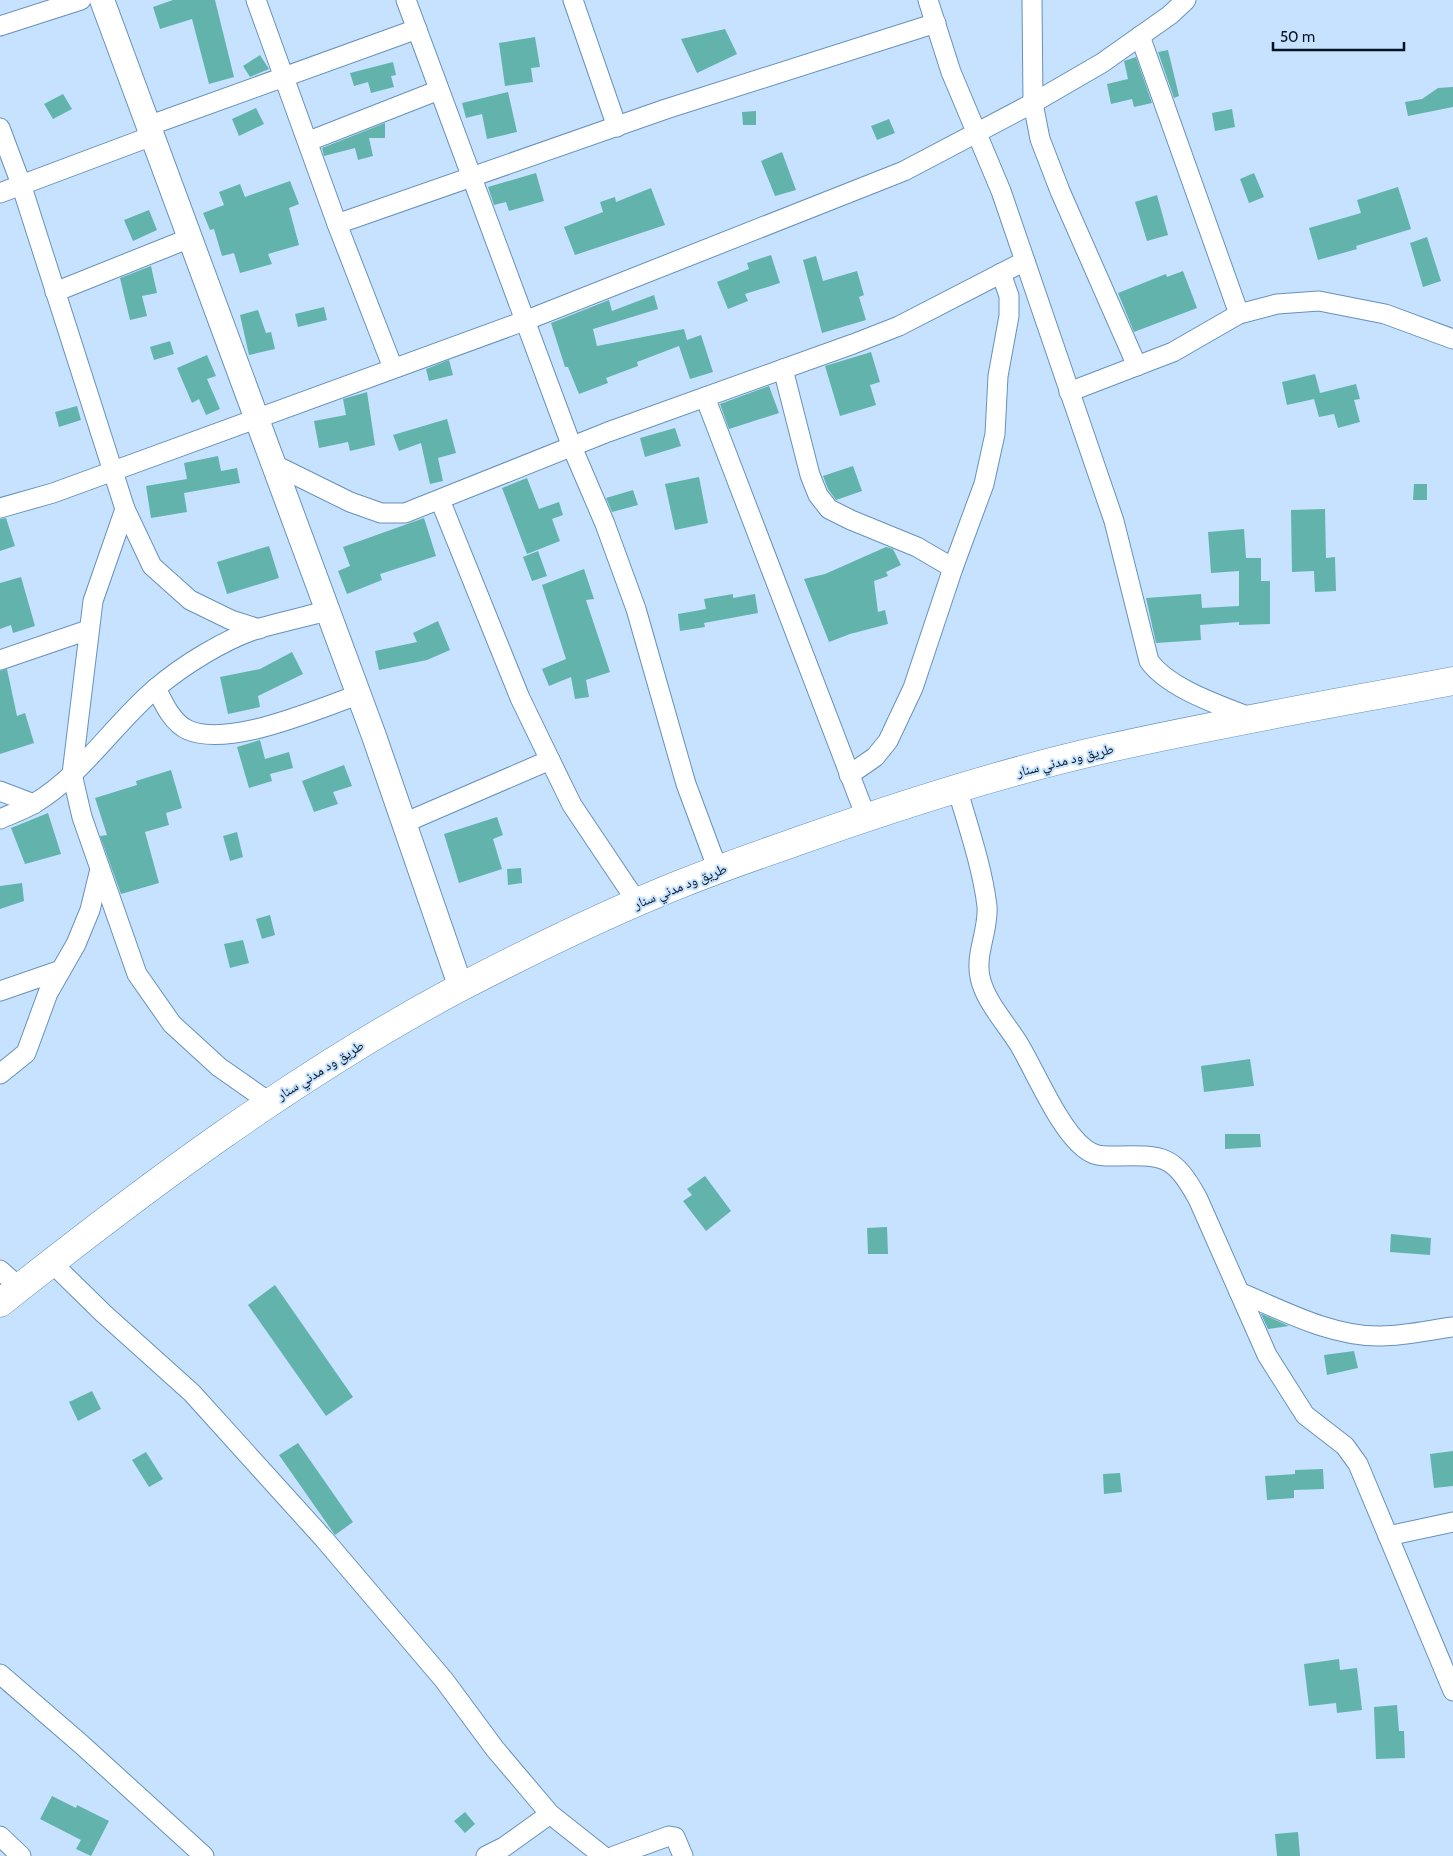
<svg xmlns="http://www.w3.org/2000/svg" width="1453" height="1856" viewBox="0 0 1453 1856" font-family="Cabin,'Noto Naskh Arabic',sans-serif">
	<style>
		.building { fill: #61b3ac }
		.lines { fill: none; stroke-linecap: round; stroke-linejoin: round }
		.minor-casing { stroke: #6591bc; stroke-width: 21 }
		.tertiary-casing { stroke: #6591bc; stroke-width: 26 }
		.trunk-casing { stroke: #6591bc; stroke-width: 29 }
		.minor { stroke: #fff; stroke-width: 19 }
		.tertiary { stroke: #fff; stroke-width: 24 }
		.trunk { stroke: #fff; stroke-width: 28 }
		.labels { text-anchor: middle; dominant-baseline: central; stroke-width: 4; stroke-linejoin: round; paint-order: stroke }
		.street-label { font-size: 14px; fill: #031323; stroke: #c7e2fe }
	</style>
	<rect width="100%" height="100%" fill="#c7e2fe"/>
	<g class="building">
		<path d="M173 0H215L234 77 209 84 192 19 160 29 153 7Z"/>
		<path d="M725 29 737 54 697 73 681 39Z"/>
		<path d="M535 37 540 67 531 68 533 82 505 86 499 43Z"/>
		<path d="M1168 50 1179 96 1174 98 1158 52Z"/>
		<path d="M260 55 269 69 250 77 243 66Z"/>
		<path d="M1136 57 1152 103 1134 107 1132 99 1111 104 1107 84 1128 79 1124 61Z"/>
		<path d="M393 62 396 75 391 76 394 87 371 93 368 82 354 86 350 73Z"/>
		<path d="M1453 87V107L1408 116 1405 102 1422 99 1438 88Z"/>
		<path d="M508 92 517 132 487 139 482 114 466 118 462 103Z"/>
		<path d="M63 94 72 109 53 119 44 104Z"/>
		<path d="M256 108 264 124 239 136 232 119Z"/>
		<path d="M1232 109 1235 127 1215 131 1212 113Z"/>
		<path d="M756 111V125H743L742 112Z"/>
		<path d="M889 119 895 133 877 140 871 126Z"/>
		<path d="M385 123V138H369L373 156 358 160 355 148 324 156 322 148Z"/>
		<path d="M782 152 796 190 775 196 761 161Z"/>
		<path d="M536 173 544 201 509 211 506 202 494 205 488 187Z"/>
		<path d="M1254 173 1264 197 1249 203 1240 179Z"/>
		<path d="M290 181 299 204 289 208 299 245 268 254 272 264 240 273 234 253 222 256 214 229 210 230 203 213 224 205 219 192 240 184 245 197Z"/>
		<path d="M1398 187 1411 229 1356 246 1357 249 1318 260 1309 228 1361 213 1357 200Z"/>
		<path d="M651 188 665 225 575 255 564 227 603 212 600 202 615 197 616 202Z"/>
		<path d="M1157 195 1168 235 1147 241 1135 202Z"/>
		<path d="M149 210 157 230 133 241 124 220Z"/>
		<path d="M1427 237 1441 281 1423 287 1410 243Z"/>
		<path d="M771 255 780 283 745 294 748 301 728 309 717 282 749 269 747 263Z"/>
		<path d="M816 256 823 281 857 271 864 295 859 297 866 320 822 333 803 260Z"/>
		<path d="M151 266 157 293 142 296 147 316 130 320 120 278Z"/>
		<path d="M1183 271 1197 308 1134 332 1118 293 1166 274 1167 277Z"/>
		<path d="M654 295 658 309 593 329 597 346 684 329 687 340 701 335 713 372 690 379 679 346 637 362 638 366 606 378 608 383 579 394 568 367H565L551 323 609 300 612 311Z"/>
		<path d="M324 307 327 320 298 327 295 314Z"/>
		<path d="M258 310 266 333 271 332 275 349 249 355 240 315Z"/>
		<path d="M170 341 174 354 154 360 150 347Z"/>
		<path d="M871 352 880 382 870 385 876 405 840 416 825 366Z"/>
		<path d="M207 355 216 376 207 379 220 409 206 415 199 399 192 403 177 368Z"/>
		<path d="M449 360 453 375 429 381 426 369Z"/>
		<path d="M1315 374 1320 393 1356 384 1360 399 1354 400 1360 422 1338 428 1334 414 1319 417 1314 399 1287 405 1282 382Z"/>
		<path d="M769 386 779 413 729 429 720 404Z"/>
		<path d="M367 392 375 445 350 451 348 442 319 448 314 421 346 415 343 399Z"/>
		<path d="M77 406 81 420 59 427 55 412Z"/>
		<path d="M447 419 456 453 438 458 443 481 430 484 421 443 399 451 393 435Z"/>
		<path d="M675 428 681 446 645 457 640 438Z"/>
		<path d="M218 456 221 471 237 468 240 483 184 493 187 512 151 518 146 486 187 479 184 463Z"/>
		<path d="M853 466 862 491 836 500 828 489 823 476Z"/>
		<path d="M699 477 708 523 675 530 665 484Z"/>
		<path d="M527 478 539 509 559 502 563 515 552 519 560 541 527 554 502 488Z"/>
		<path d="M1414 484H1427V500H1413Z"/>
		<path d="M633 490 638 505 612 512 606 498Z"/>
		<path d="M1325 509 1326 558 1335 557 1336 591 1315 592 1314 571 1292 572 1291 510Z"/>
		<path d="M6 518 15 546 0 551V519Z"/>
		<path d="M424 518 436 556 380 574 382 580 347 594 338 571 350 566 343 547Z"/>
		<path d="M1244 529 1246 558H1261V581H1270V624L1239 625V622L1200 625 1201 640 1156 643 1146 598 1201 594 1202 608 1239 606V571L1211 573 1208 532Z"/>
		<path d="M269 546 279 578 227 594 217 562Z"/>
		<path d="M886 547 893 549 901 565 886 572 888 576 874 581 878 612 885 610 888 624 850 634 829 642 804 579 825 574Z"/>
		<path d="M538 551 547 576 532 581 523 557Z"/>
		<path d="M584 569 594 599 586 600 610 672 586 680 589 697 575 699 571 677 549 686 542 669 566 659 542 585Z"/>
		<path d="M21 577 35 626 13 633 11 625 0 629V583Z"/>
		<path d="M733 594V598L755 594 758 613 704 623 705 627 680 631 678 614 706 609 704 599Z"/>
		<path d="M438 621 450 650 427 660 379 670 375 651 417 642 413 633Z"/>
		<path d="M292 652 303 674 258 696 260 707 228 714 220 677 260 669Z"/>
		<path d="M7 669 17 716 25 713 34 743 0 754V671Z"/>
		<path d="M260 740 265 759 289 752 293 768 270 774 272 781 249 788 237 747Z"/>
		<path d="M344 765 352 786 333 792 338 804 314 812 302 781Z"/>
		<path d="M171 770 182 808 166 813 169 825 145 832 159 883 121 894 100 836 107 835 95 798 137 785 136 781Z"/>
		<path d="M48 813 61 854 25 864 11 828Z"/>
		<path d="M497 817 503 835 493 839 502 869 459 883 444 834Z"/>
		<path d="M237 832 243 857 230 861 223 836Z"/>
		<path d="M521 868 522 883 508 885 507 869Z"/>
		<path d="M22 883 24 901 0 909V886Z"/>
		<path d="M270 915 275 935 262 939 256 919Z"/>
		<path d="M243 940 249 963 230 968 224 944Z"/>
		<path d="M1250 1059 1254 1086 1204 1092 1201 1066Z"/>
		<path d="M1225 1134H1260L1261 1147 1225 1149Z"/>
		<path d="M705 1176 731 1211 706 1231 683 1201 692 1195 687 1189Z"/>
		<path d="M887 1227 888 1254H868L867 1228Z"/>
		<path d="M1391 1234 1431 1238 1430 1255 1390 1252Z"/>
		<path d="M275 1285 353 1397 326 1416 248 1305Z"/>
		<path d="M1261 1314H1262L1289 1326 1268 1329Z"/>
		<path d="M1354 1351 1358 1368 1327 1375 1324 1355Z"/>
		<path d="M92 1391 101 1409 78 1421 69 1402Z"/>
		<path d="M298 1443 353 1522 335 1535 279 1455Z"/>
		<path d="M1453 1451V1486L1434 1488 1430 1454Z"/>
		<path d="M146 1452 163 1479 149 1487 132 1460Z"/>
		<path d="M1323 1469 1324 1489 1294 1490V1498L1267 1500 1265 1476 1295 1474V1470Z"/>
		<path d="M1120 1473 1122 1492 1104 1494 1103 1474Z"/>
		<path d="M1339 1659 1340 1670 1357 1668 1362 1710 1337 1713 1336 1703 1309 1706 1304 1664Z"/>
		<path d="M1397 1705 1399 1731H1404L1405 1758 1376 1759 1374 1707Z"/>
		<path d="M52 1796 76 1808 77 1805 109 1821 91 1856 76 1849 81 1840 40 1819Z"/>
		<path d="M465 1812 475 1824 465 1833 454 1821Z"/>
		<path d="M1298 1832 1300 1856H1277L1275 1834Z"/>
	</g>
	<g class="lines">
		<defs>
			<g id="minor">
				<path d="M256 0 337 224 393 368"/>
				<path d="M406 0 572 447 605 524 636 609 686 784 718 870"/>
				<path d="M573 0 617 127"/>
				<path d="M928 0 951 72 1001 191 1114 521 1149 661C1169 689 1220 705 1252 718"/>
				<path d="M1032 0 1033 103 1040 139 1060 191 1137 366"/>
				<path d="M0 26 81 0"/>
				<path d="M1140 36 1239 314"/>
				<path d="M148 126 417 29"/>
				<path d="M0 128 21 184 125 509 152 566 190 600 231 620 259 629"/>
				<path d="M309 141 439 90"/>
				<path d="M0 193 152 136"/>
				<path d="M337 224 666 109 936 23"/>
				<path d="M55 292 190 238"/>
				<path d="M783 369 810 475 818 495 829 509 851 520 917 547 953 568"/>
				<path d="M1069 392 1173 352 1239 314 1277 304 1319 301 1385 314 1453 339"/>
				<path d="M705 397 866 817"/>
				<path d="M275 465 350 502 381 513H405L608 432 853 344 899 326 1025 261"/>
				<path d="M440 500 520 698 550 760 572 805 637 902"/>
				<path d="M0 508 53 493 527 320 904 171 1033 103 1102 63 1170 15 1186 0"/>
				<path d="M125 509 93 601 72 774 82 817 137 974 172 1024 219 1067 269 1102"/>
				<path d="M0 660 88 630"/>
				<path d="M156 688C163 702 172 723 188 730 230 748 316 709 358 695"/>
				<path d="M849 775 875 757 888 741 913 688 953 568 984 484 995 434 998 376 1009 316V296L1001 273"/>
				<path d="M957 788C968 826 982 866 987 906 989 930 975 953 980 977 985 1002 1007 1024 1020 1046 1037 1075 1059 1128 1084 1148 1094 1156 1101 1156 1112 1156 1162 1155 1173 1153 1198 1199L1267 1355 1305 1415 1345 1446 1358 1464 1453 1691"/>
				<path d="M0 791 34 804"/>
				<path d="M0 819C11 814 24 810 35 803 82 775 114 724 155 689 183 665 225 639 260 628 282 622 304 617 326 611"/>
				<path d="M404 823 550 760"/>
				<path d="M0 991 61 970"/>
				<path d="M0 1074 26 1053 48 993 76 944 90 910 100 869"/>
				<path d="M51 1262 103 1313 192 1393 324 1539 444 1680 495 1749 550 1814 603 1856"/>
				<path d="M0 1270 20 1288"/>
				<path d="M1239 1292C1284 1311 1332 1337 1381 1336 1405 1336 1430 1330 1453 1327"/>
				<path d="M1388 1536 1453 1522"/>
				<path d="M0 1674 81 1744 204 1856"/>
				<path d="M0 1836 21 1856"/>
				<path d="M486 1856 504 1847 550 1814"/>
				<path d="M614 1856 669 1836 675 1837 683 1856"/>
			</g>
			<path id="tertiary" d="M102 0 374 736 461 988"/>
			<path id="trunk" d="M0 1303C145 1188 293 1077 457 989 530 951 607 913 683 883 723 867 764 853 804 839 903 804 1003 772 1105 749 1220 723 1337 703 1453 681"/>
		</defs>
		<use href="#minor" class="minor-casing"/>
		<use href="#tertiary" class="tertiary-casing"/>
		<use href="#trunk" class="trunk-casing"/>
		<use href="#minor" class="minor"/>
		<use href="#tertiary" class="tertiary"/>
		<use href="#trunk" class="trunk"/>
	</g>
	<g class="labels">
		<g class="street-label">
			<text transform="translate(1065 760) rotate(-14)">طريق ود مدني سنار</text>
			<text transform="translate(680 886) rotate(-22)">طريق ود مدني سنار</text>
			<text transform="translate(320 1070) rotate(-32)">طريق ود مدني سنار</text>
		</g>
	</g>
	<path d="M1273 42v8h131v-8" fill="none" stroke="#031323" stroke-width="2.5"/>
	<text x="1280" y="42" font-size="15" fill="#031323" stroke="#c7e2fe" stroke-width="4" paint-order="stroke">50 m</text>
</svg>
